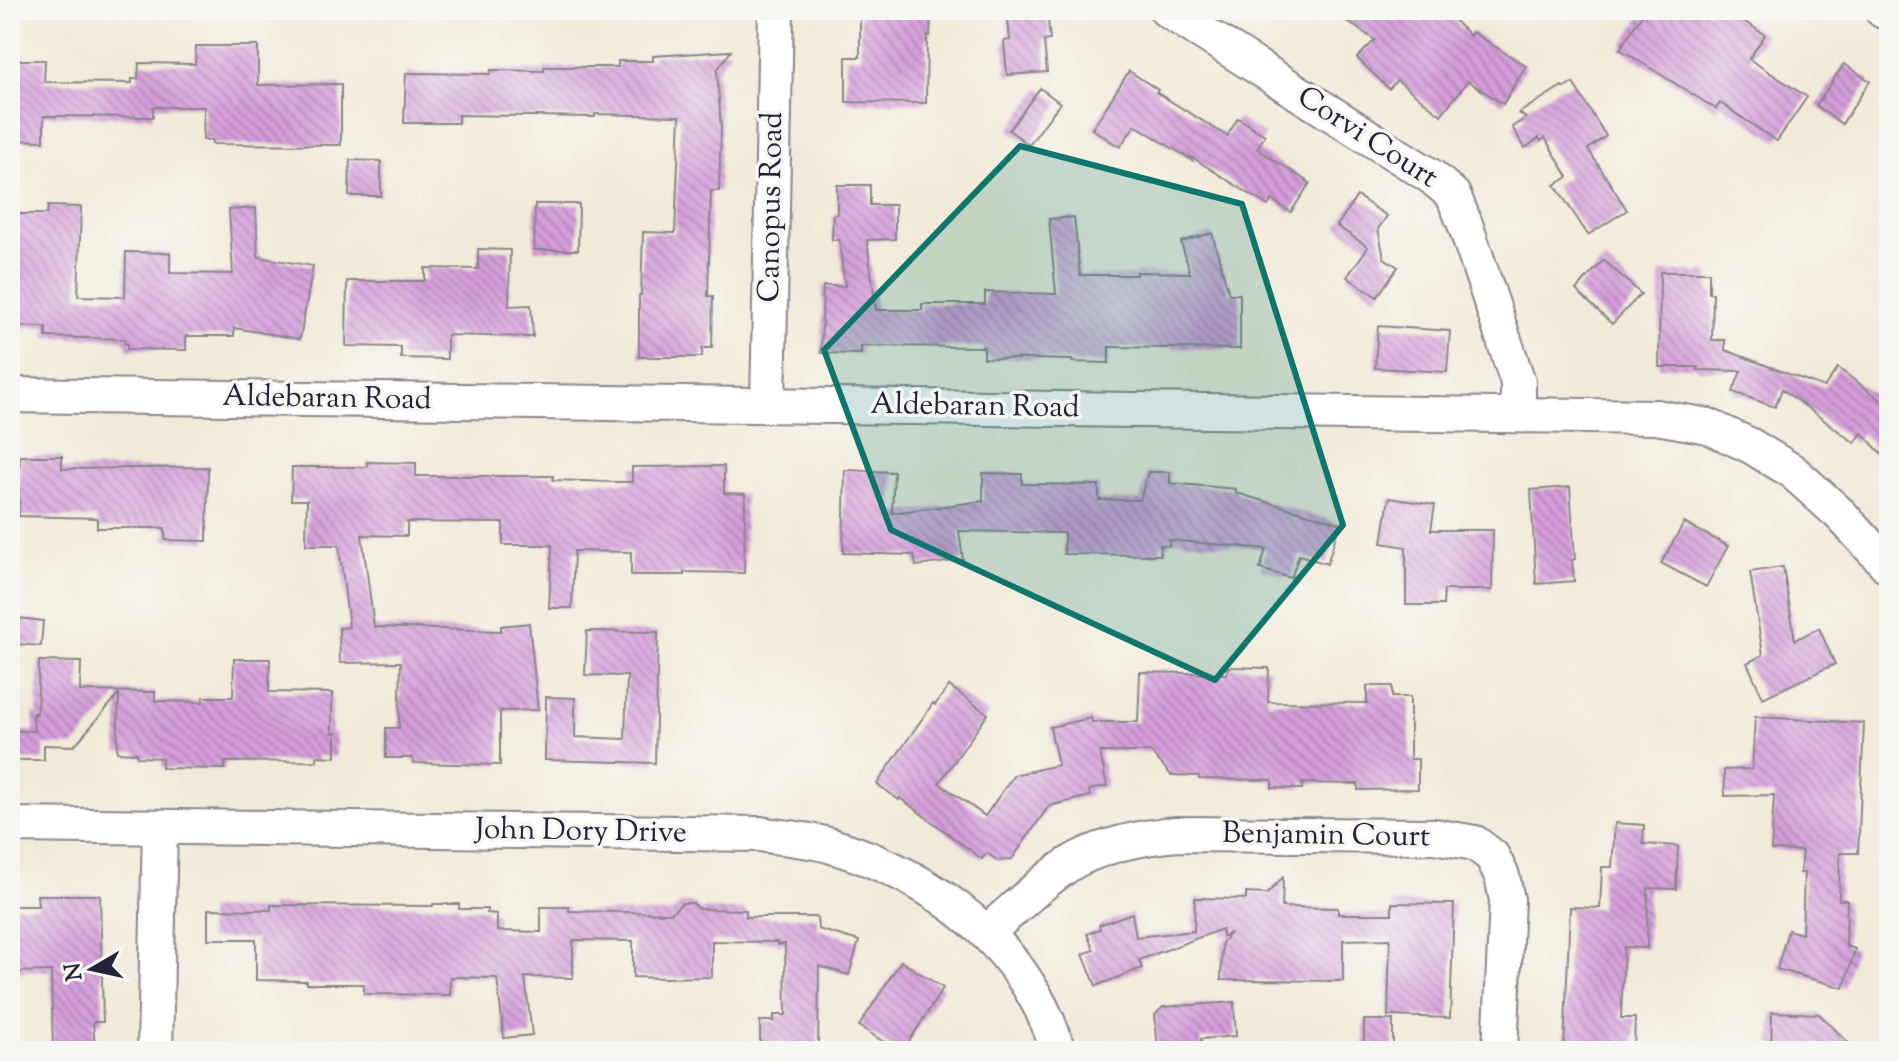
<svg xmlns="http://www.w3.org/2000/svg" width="1899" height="1061" viewBox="0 0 1899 1061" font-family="'Sorts Mill Goudy',serif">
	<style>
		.building { fill: url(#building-back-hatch) }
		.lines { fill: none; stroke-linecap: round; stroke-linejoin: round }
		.minor-casing { stroke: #8a868a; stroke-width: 38 }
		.minor { stroke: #fff; stroke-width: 34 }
		.marked { fill: #0f766e; fill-opacity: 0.2; stroke: #0f766e; stroke-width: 6; stroke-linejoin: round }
		.labels { text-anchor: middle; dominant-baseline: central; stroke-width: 7; stroke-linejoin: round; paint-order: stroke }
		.street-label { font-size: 30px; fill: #22223b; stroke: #f6f6f2 }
	</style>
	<defs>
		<pattern id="building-back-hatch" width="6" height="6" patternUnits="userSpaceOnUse" patternTransform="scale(2)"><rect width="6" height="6" fill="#d59dda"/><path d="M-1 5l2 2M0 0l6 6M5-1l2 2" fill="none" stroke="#ac80b2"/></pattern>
	</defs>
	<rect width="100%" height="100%" fill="#f6f6f2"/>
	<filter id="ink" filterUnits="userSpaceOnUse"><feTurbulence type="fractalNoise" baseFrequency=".0125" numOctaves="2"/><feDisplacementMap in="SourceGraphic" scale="16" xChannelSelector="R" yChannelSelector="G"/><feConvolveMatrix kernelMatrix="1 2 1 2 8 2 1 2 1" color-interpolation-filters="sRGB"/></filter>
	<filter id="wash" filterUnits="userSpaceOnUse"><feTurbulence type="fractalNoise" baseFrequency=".006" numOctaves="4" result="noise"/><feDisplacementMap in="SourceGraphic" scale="32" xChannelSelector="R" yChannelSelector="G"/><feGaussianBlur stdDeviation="1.8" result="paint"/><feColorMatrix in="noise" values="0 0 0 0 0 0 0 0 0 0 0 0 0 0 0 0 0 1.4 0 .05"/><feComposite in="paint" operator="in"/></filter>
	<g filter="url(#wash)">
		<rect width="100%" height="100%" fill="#f1ead8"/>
		<g id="blocks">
			<g class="building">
				<path d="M860 10H931L930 36H927L926 103 846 102V57H860Z"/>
				<path d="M1007 10H1047L1050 40 1044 41 1047 72 1007 75 1004 41 1010 40Z"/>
				<path d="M1330 10H1444L1470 36 1472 32 1526 66 1503 104 1468 81 1441 115 1397 80 1389 89 1357 58 1375 40Z"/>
				<path d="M1645 10H1727L1765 35 1749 59 1807 97 1777 141 1720 103 1716 109 1620 49Z"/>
				<path d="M196 46H258V85L341 84V145L212 144V140H203L204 107H153V117L44 116V141L10 140V60H45L44 82 132 83V79H138L139 63 195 64Z"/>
				<path d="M731 51 717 70 721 128 719 191H711L708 296H713L712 348H702V357H639V295H641L643 232 675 233 680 116 595 114V117L458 115V123H404L406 73 490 74 491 70 544 71V67H618V61H653V56Z"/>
				<path d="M1844 64 1870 81 1842 124 1816 106Z"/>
				<path d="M1129 71 1158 90 1156 92 1227 136 1238 118 1265 135 1257 149 1310 183 1291 212 1272 200 1268 206 1190 156 1192 160 1135 125 1120 147 1092 129Z"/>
				<path d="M1573 83 1606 136 1588 149 1627 210 1588 235 1555 185 1568 177 1545 138 1541 141 1539 138 1525 148 1512 127 1526 118 1519 113 1562 86 1564 88Z"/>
				<path d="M1040 88 1060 103 1029 145 1009 130Z"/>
				<path d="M350 160 381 161V196H349Z"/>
				<path d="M837 185H870V205H895V239L867 240 876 310H922V304H985V292L1056 294 1049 219 1074 217 1080 275H1136V272L1190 273 1181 242 1212 233 1229 294H1240V349L1109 347V363L1072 362V360L984 358V347L861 346V354L821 353 823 286H845L839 240H832L833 215 837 214Z"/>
				<path d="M1357 196 1387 216 1378 229 1384 258 1398 267 1377 297 1347 277 1368 247 1337 226Z"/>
				<path d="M535 204H579L578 250H534Z"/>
				<path d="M48 206 81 207 78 296 125 297 126 252 170 253V273L233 274 229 210 256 208 258 257 313 266 300 339 234 328V336H186V350L127 349V343H124V339L46 337V327L10 326V284H17L18 214H47Z"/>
				<path d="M478 249 510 250 509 306 531 305 533 337 447 335V359L401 358V347L346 346 347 281H425V268L478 269Z"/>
				<path d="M1604 260 1641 294 1612 324 1576 290Z"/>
				<path d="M1660 272H1709V293H1713L1712 340H1725V350L1824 387 1838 368 1889 406V462L1862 433 1855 443 1782 389 1775 407 1733 392 1741 371 1697 370 1698 367H1659Z"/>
				<path d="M1378 326 1450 331 1447 372 1375 368Z"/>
				<path d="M20 456H62V469L208 467 207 541 165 540V528H97V518L19 516Z"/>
				<path d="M367 462 416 463V476H553V480L612 482H632V467L724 466V493L745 494 744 573 684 572V575H631V552L574 551 572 608H549L552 545H503V523L407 522V536L362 535 374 627 501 631V626L529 623 538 710 500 711V765L413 763V758H386V728H399L401 662 340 663 339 628 349 627 339 545H306L307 500H291L292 467H367Z"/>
				<path d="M845 470 894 472 892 513 983 501V473L1022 474V484L1099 485V500H1140L1148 472H1170V483L1236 489V493L1340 523 1327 564 1299 555 1291 578 1260 569 1266 549 1169 540V546L1160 545V555L1064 554V533L959 531 963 560 916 566 914 555 843 553Z"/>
				<path d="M1570 487 1575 559 1572 560 1574 581 1536 584 1531 490Z"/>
				<path d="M1389 498 1435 505 1431 530H1493L1492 590H1444L1443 605H1406V547L1382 543Z"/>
				<path d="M1684 523 1728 546 1706 587 1661 563Z"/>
				<path d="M1783 567 1795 640 1819 628 1835 664 1763 698 1747 663 1763 655 1750 572Z"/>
				<path d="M18 618 43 621 41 646 16 644Z"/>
				<path d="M587 631 658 632 655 763 545 760 546 697 575 698V737L625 739 627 676 585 675Z"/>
				<path d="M234 659H270L269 692 332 693V733H336V757L317 756V761L225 762V769L162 768V758L137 757V753L117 752 119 694 74 746 44 745V760H10V733H16V731H34L33 713 37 714 39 661 81 662 80 691 155 692V701L203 702V697H233Z"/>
				<path d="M1227 667 1269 668 1268 702 1367 703V686H1392V697H1410V759H1418V789L1358 790V784L1302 783V789L1272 788V780L1199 779V776L1171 775 1151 752H1100L1107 786 1089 790 1090 796 1049 806 1012 859 998 861 987 853 982 859 900 798 899 800 877 784 933 703 935 705 949 686 988 714 939 783 985 816 1014 775 1058 765 1050 727 1091 718 1092 722H1138L1140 672 1227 674Z"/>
				<path d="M1755 717 1864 723 1858 853H1840L1839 900H1847L1846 946 1855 949 1844 988 1777 969 1788 930 1802 934 1804 873H1800L1802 851 1771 850 1774 795 1725 796 1724 770 1752 769Z"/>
				<path d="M1615 823 1644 825 1643 844 1678 846 1676 889 1648 888 1647 948 1624 947 1621 1018H1635L1634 1051H1564L1570 907 1600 908 1602 867H1612Z"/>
				<path d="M1283 877 1282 907 1338 908V914H1392V903L1454 904 1450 1018 1388 1016 1390 939 1343 940V981L1221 980 1222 943 1230 933 1222 937V929L1139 960 1142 968 1096 986 1083 954 1094 950 1087 934 1100 929 1099 925 1132 913 1136 937 1194 931 1195 898 1246 899V893L1267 894Z"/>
				<path d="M37 895H100L103 1022H93L95 1051H53L51 971 10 972V906H38Z"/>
				<path d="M682 903H693L699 909 746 910V917H817L818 929 859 941 849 975 819 966 818 1051H760V1021H774V1015H786L785 944 777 945V942L712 941V977L664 978 633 977V941L573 940V978L525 977 532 1035 504 1038 497 978 450 977V995L364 994V984H307V981L256 980V939H208V909L271 910V905L433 906V904H459V909H487V913L497 914V931L541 932V907H569V911L671 913Z"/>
				<path d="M901 961 943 988 903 1051H898L859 1026Z"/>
				<path d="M1234 1002 1236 1036 1201 1039 1202 1051H1158L1155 1015 1163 1007Z"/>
				<path d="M1772 1012 1819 1014 1857 1051H1771Z"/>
				<rect x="1364" y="1020" width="29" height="31"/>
			</g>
		</g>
	</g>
	<g filter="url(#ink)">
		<use href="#blocks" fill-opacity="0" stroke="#8a868a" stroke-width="2"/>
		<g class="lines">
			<defs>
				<g id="minor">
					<path d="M1167 10 1432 177 1453 195 1465 224 1518 382V414"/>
					<path d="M1882 10 1889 14"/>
					<path d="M10 395 1656 417 1708 426 1751 446 1792 471 1841 515 1889 567"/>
					<path d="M768 404 776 10"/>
					<path d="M10 825 760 834C783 838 809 839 832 846 935 877 1027 945 1058 1051"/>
					<path d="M987 932C1014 910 1050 873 1080 858 1111 843 1144 837 1177 834L1434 836 1475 843 1492 856 1502 876 1507 900 1500 1051"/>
					<path d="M155 1051 160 827"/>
				</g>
			</defs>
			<use href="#minor" class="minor-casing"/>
			<use href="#minor" class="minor"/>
		</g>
	</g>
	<path class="marked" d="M1020 146 1242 204 1343 525 1215 680 891 530 824 350Z"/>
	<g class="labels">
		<g class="street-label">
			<text transform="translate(1367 138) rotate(33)">Corvi Court</text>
			<text transform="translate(772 207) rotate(-89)">Canopus Road</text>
			<text transform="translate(327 399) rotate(1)">Aldebaran Road</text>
			<text transform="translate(975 407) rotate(1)">Aldebaran Road</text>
			<text transform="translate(581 832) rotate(1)">John Dory Drive</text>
			<text transform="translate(1326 836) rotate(1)">Benjamin Court</text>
		</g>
	</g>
	<rect width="1899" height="1061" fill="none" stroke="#f6f6f2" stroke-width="40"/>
	<g transform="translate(92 969) rotate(261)" stroke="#f6f6f2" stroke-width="6" paint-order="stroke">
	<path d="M0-6L14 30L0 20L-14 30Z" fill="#22223b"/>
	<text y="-12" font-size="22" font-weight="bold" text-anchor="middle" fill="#22223b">N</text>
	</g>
</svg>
